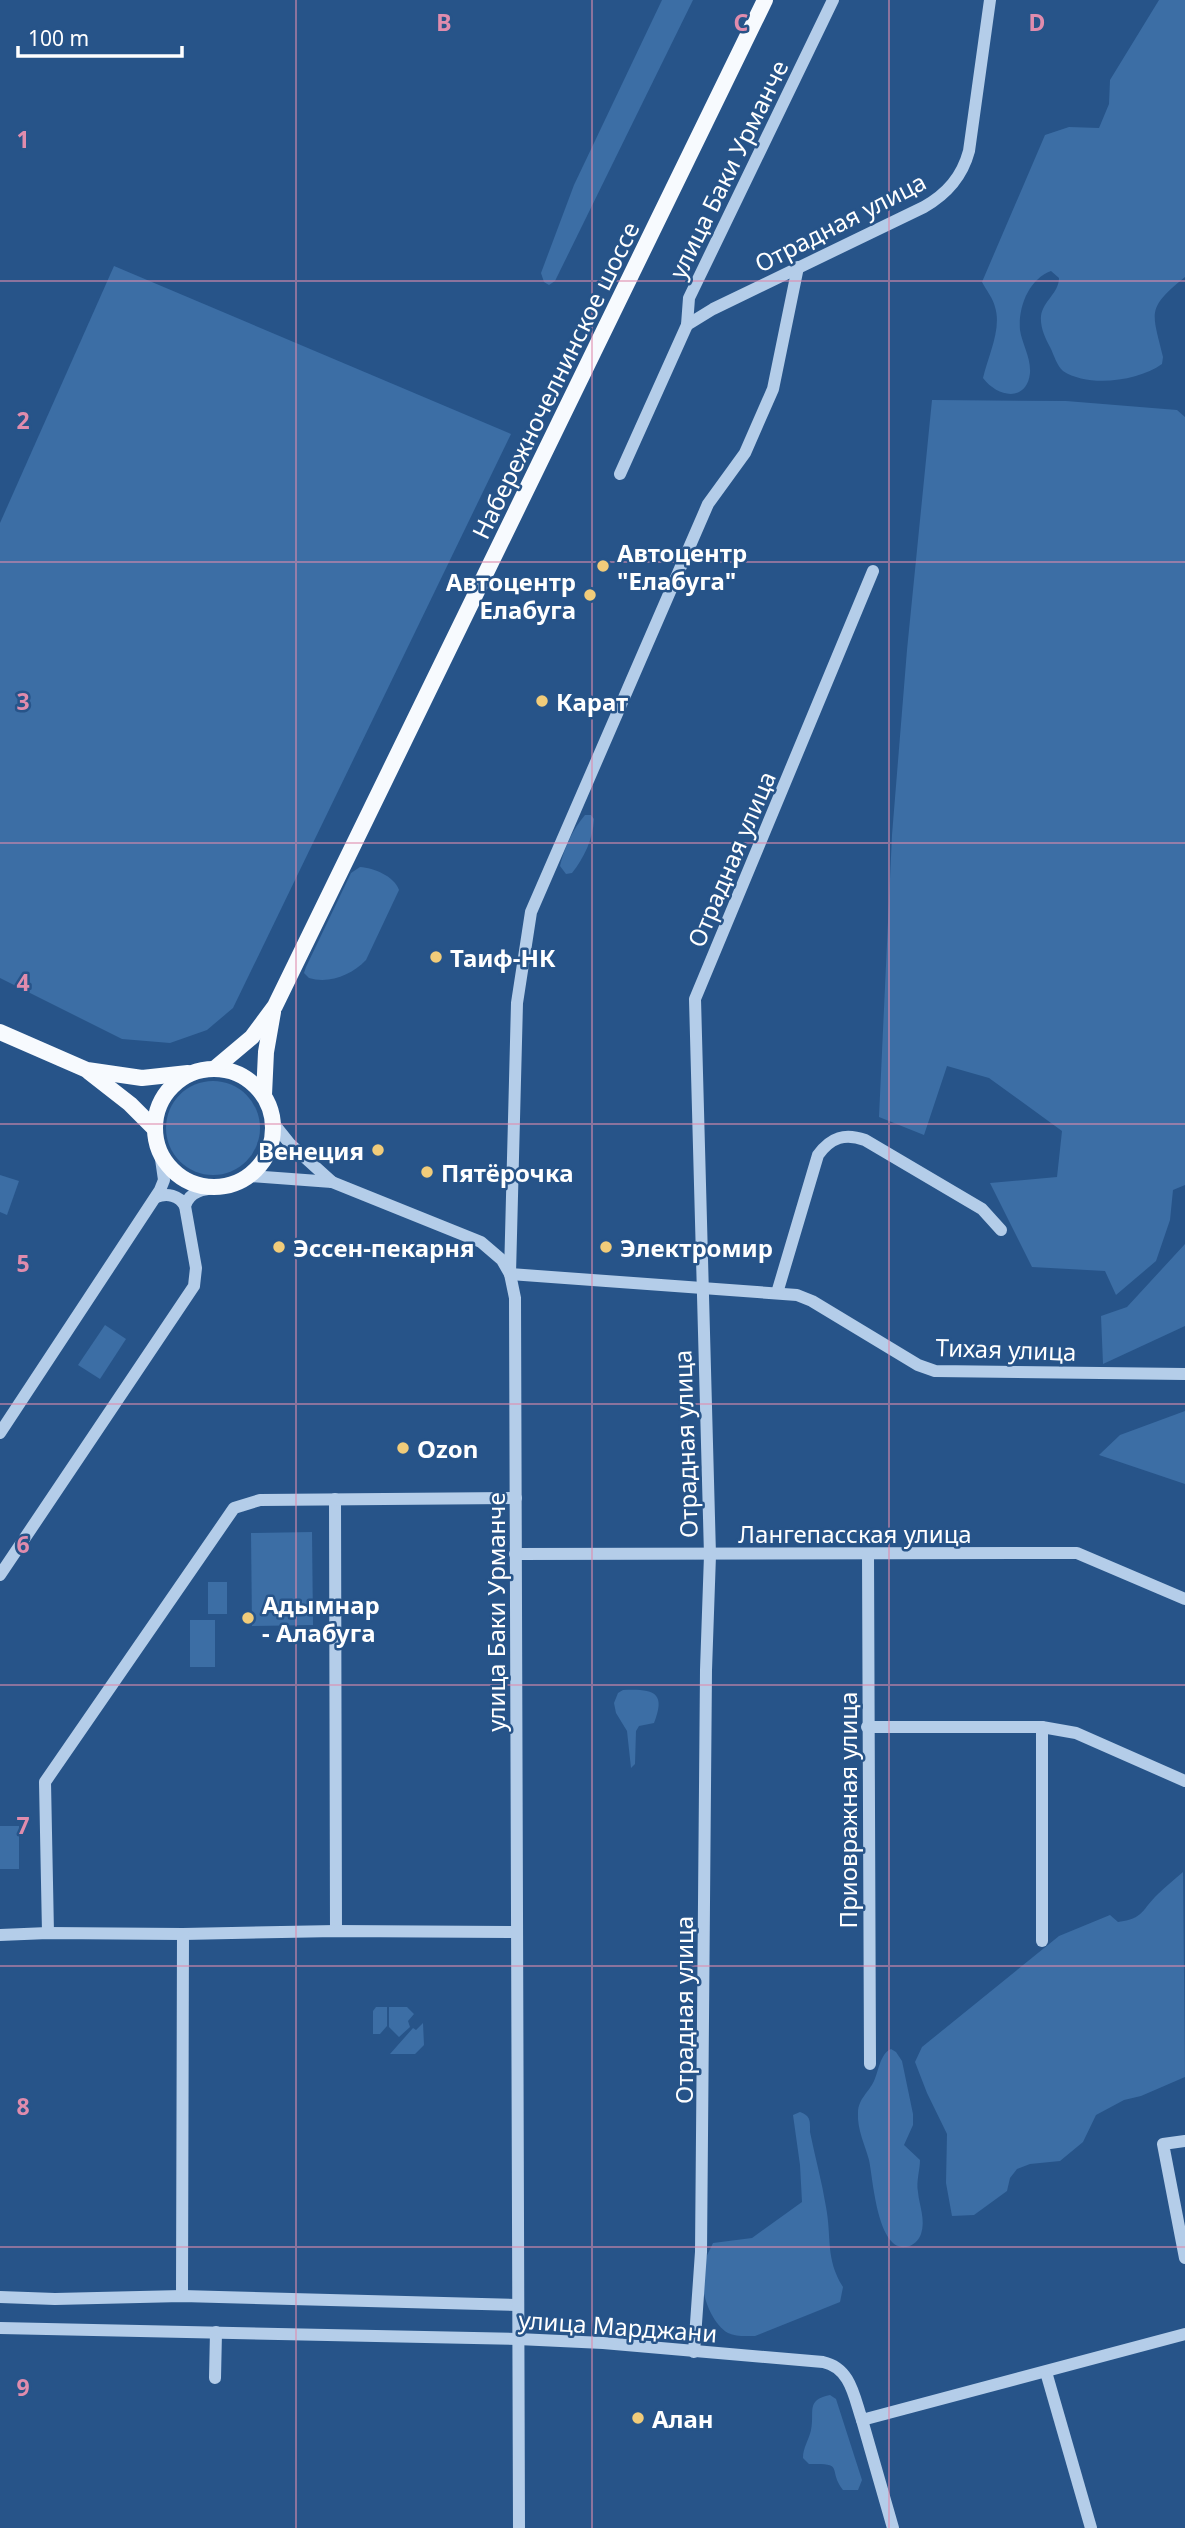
<svg xmlns="http://www.w3.org/2000/svg" width="1185" height="2528" viewBox="0 0 1185 2528" font-family="'Noto Sans',sans-serif">
	<style>
		.green { fill: #3c6ea5 }
		.lines { fill: none; stroke-linecap: round; stroke-linejoin: round }
		.minor { stroke: #b4cde9; stroke-width: 12 }
		.major { stroke: #f7fafe; stroke-width: 16 }
		.grid { fill: none; stroke: #e08cad; stroke-width: 2; stroke-opacity: 0.55 }
		.poi-dot { fill: #f1cc7a; stroke: #275489; stroke-width: 2.5 }
		.labels { text-anchor: middle; dominant-baseline: central; stroke-width: 5; stroke-linejoin: round; paint-order: stroke }
		.street-label { font-size: 24px; fill: #fff; stroke: #275489 }
		.poi-label { font-size: 24px; font-weight: bold; fill: #fff; stroke: #275489; text-anchor: start }
		.grid-label { font-size: 23px; text-anchor: middle; font-weight: bold; fill: #e08cad; stroke: #275489; stroke-width: 5; stroke-linejoin: round; paint-order: stroke }
	</style>
	<rect width="100%" height="100%" fill="#275489"/>
	<g class="green">
		<path d="M662 0H693L555 281 549 285 544 282 541 273 574 185Z"/>
		<path d="M1159 0H1185V277C1146 309 1152 311 1163 357L1162 364C1138 381 1089 388 1063 371 1057 366 1054 355 1050 347 1045 338 1040 327 1041 316 1043 301 1059 293 1059 278L1051 271C1029 279 1018 307 1020 330 1022 344 1031 357 1030 373 1027 402 998 398 983 378 988 356 1002 329 995 307 993 298 986 290 982 282L1045 135 1069 127 1099 128 1109 104 1110 80Z"/>
		<path d="M114 266 511 434 233 1008 207 1030 170 1043 122 1039 0 978V523Z"/>
		<path d="M932 400 1066 401 1177 410 1185 417V1185L1173 1190 1170 1220 1156 1261 1116 1295 1105 1271 1032 1267 990 1183 1057 1177 1062 1131 989 1078 947 1066 924 1135 879 1117 892 835 907 650Z"/>
		<path d="M585 815H591L594 819C593 839 584 858 572 873L566 874 560 866C564 848 573 829 585 815Z"/>
		<path d="M360 867C374 868 394 876 399 890L366 960C352 975 329 984 309 978L304 973 306 967 351 873Z"/>
		<circle cx="213" cy="1128" r="47"/>
		<path d="M0 1175 19 1181 7 1215 0 1212Z"/>
		<path d="M1185 1244V1326L1103 1364 1101 1316 1127 1307Z"/>
		<path d="M105 1325 126 1339 100 1379 78 1365Z"/>
		<path d="M1185 1411V1484L1099 1455 1120 1435Z"/>
		<path d="M312 1532 313 1625 252 1626 251 1533Z"/>
		<rect x="208" y="1582" width="19" height="32"/>
		<rect x="190" y="1620" width="25" height="47"/>
		<path d="M623 1690C652 1689 667 1691 654 1723L639 1726 636 1731 635 1764 631 1768 627 1731 616 1713 614 1703 618 1693Z"/>
		<rect x="0" y="1826" width="19" height="43"/>
		<path d="M1183 1872 1185 2077 1141 2096 1124 2100 1096 2115 1083 2142 1060 2161 1030 2164 1017 2169 1010 2178 1007 2191 974 2215 952 2216 946 2183 947 2134 927 2093 915 2062 922 2047 1059 1936 1110 1915 1118 1922C1144 1919 1142 1909 1158 1894 1166 1886 1175 1879 1183 1872Z"/>
		<path d="M376 2007H387V2026L380 2034H373V2011Z"/>
		<path d="M389 2007H407L414 2014 408 2021 410 2027 399 2037 389 2027Z"/>
		<path d="M423 2023 424 2045 415 2054H390L413 2028 416 2030Z"/>
		<path d="M891 2049 896 2052 902 2061 913 2114V2125L904 2145 920 2160C920 2170 916 2181 918 2192 919 2205 926 2220 921 2234 919 2240 913 2246 906 2247 877 2251 873 2178 869 2160 865 2145 857 2129 858 2113 858 2099 869 2092 874 2081 879 2070 880 2054 891 2049Z"/>
		<path d="M800 2112C811 2116 810 2121 810 2132 815 2157 822 2182 826 2207 832 2238 825 2258 843 2287L840 2302 755 2336C746 2336 736 2337 728 2333 709 2322 697 2284 704 2263 706 2256 710 2250 713 2243L752 2238 802 2202 800 2165 793 2115Z"/>
		<path d="M830 2395 836 2399 862 2480 858 2490H843C827 2469 846 2463 809 2464L803 2458C803 2447 809 2440 811 2430 815 2412 805 2400 830 2395Z"/>
	</g>
	<g class="lines">
		<g class="minor">
			<path d="M687 325 713 309 924 207C947 194 962 177 969 151L990 0"/>
			<path d="M620 474 687 325 689 298 833 0"/>
			<path d="M274 1124 290 1144 332 1182"/>
			<path d="M250 1176 332 1182 481 1242 502 1260 510 1274 797 1295 812 1301 918 1365 935 1371 1185 1374"/>
			<path d="M156 1197C167 1193 179 1195 185 1206"/>
			<path d="M777 1293 818 1155C831 1137 845 1133 865 1140L982 1209 1001 1230"/>
			<path d="M0 1433 160 1190 164 1180 160 1152"/>
			<path d="M335 1499 336 1931"/>
			<path d="M515 1554 1077 1553 1185 1599"/>
			<path d="M868 1554 870 2064"/>
			<path d="M0 1575 194 1286 196 1268 185 1206C190 1189 207 1189 223 1187"/>
			<path d="M867 1727H1042L1076 1733 1185 1781"/>
			<path d="M48 1933 45 1782 234 1508 260 1500 516 1498"/>
			<path d="M0 1935 48 1933 183 1934 336 1931 517 1932"/>
			<path d="M1042 1941V1727"/>
			<path d="M1185 2141 1163 2144 1185 2258"/>
			<path d="M182 2296 183 1934"/>
			<path d="M0 2297 55 2299 182 2296 517 2305"/>
			<path d="M0 2328 518 2339 603 2343 823 2362C851 2368 854 2397 862 2420L1185 2334"/>
			<path d="M694 2352 701 2252 706 1670 710 1555 695 999 873 571"/>
			<path d="M1046 2372 1091 2528"/>
			<path d="M215 2378 216 2332"/>
			<path d="M862 2420 893 2528"/>
			<path d="M519 2528 515 1298 510 1274 517 1003 531 912 708 504 745 453 773 389 798 267"/>
		</g>
		<g class="major">
			<path d="M0 1032 87 1070 142 1078 188 1073"/>
			<circle cx="214" cy="1128" r="59"/>
			<path d="M214 1069 252 1037 275 1006 765 0"/>
			<path d="M89 1072 130 1104 155 1129"/>
			<path d="M264 1095 266 1052 273 1012"/>
		</g>
	</g>
	<path class="grid" d="M296 0V2528M592 0V2528M889 0V2528M0 281H1185M0 562H1185M0 843H1185M0 1124H1185M0 1404H1185M0 1685H1185M0 1966H1185M0 2247H1185"/>
	<g class="poi-dot">
		<circle cx="603" cy="566" r="7"/>
		<circle cx="590" cy="595" r="7"/>
		<circle cx="542" cy="701" r="7"/>
		<circle cx="436" cy="957" r="7"/>
		<circle cx="378" cy="1150" r="7"/>
		<circle cx="427" cy="1172" r="7"/>
		<circle cx="279" cy="1247" r="7"/>
		<circle cx="606" cy="1247" r="7"/>
		<circle cx="403" cy="1448" r="7"/>
		<circle cx="248" cy="1618" r="7"/>
		<circle cx="638" cy="2418" r="7"/>
	</g>
	<g class="labels">
		<g class="street-label">
			<text transform="translate(728 169) rotate(-64)">улица Баки Урманче</text>
			<text transform="translate(840 222) rotate(-27)">Отрадная улица</text>
			<text transform="translate(555 380) rotate(-64)">Набережночелнинское шоссе</text>
			<text transform="translate(731 859) rotate(-67)">Отрадная улица</text>
			<text transform="translate(1006 1349) rotate(2)">Тихая улица</text>
			<text transform="translate(685 1444) rotate(-92)">Отрадная улица</text>
			<text x="855" y="1533">Лангепасская улица</text>
			<text transform="translate(495 1612) rotate(-90)">улица Баки Урманче</text>
			<text transform="translate(847 1810) rotate(-90)">Приовражная улица</text>
			<text transform="translate(683 2010) rotate(-90)">Отрадная улица</text>
			<text transform="translate(618 2326) rotate(4)">улица Марджани</text>
		</g>
		<g class="poi-label">
			<text x="617" y="552">Автоцентр<tspan x="617" dy="28">"Елабуга"</tspan></text>
			<text x="576" y="581" text-anchor="end">Автоцентр<tspan x="576" dy="28">Елабуга</tspan></text>
			<text x="556" y="701">Карат</text>
			<text x="450" y="957">Таиф-НК</text>
			<text x="364" y="1150" text-anchor="end">Венеция</text>
			<text x="441" y="1172">Пятёрочка</text>
			<text x="293" y="1247">Эссен-пекарня</text>
			<text x="620" y="1247">Электромир</text>
			<text x="417" y="1448">Ozon</text>
			<text x="262" y="1604">Адымнар<tspan x="262" dy="28">- Алабуга</tspan></text>
			<text x="652" y="2418">Алан</text>
		</g>
	</g>
	<g class="grid-label">
		<text x="444" y="31">B</text>
		<text x="741" y="31">C</text>
		<text x="1037" y="31">D</text>
		<text x="23" y="148">1</text>
		<text x="23" y="429">2</text>
		<text x="23" y="710">3</text>
		<text x="23" y="991">4</text>
		<text x="23" y="1272">5</text>
		<text x="23" y="1553">6</text>
		<text x="23" y="1834">7</text>
		<text x="23" y="2115">8</text>
		<text x="23" y="2396">9</text>
	</g>
	<path d="M18 46v10h164v-10" fill="none" stroke="#ffffff" stroke-width="3.5"/>
	<text x="28" y="46" font-size="21" fill="#ffffff" stroke="#275489" stroke-width="5" paint-order="stroke">100 m</text>
</svg>
